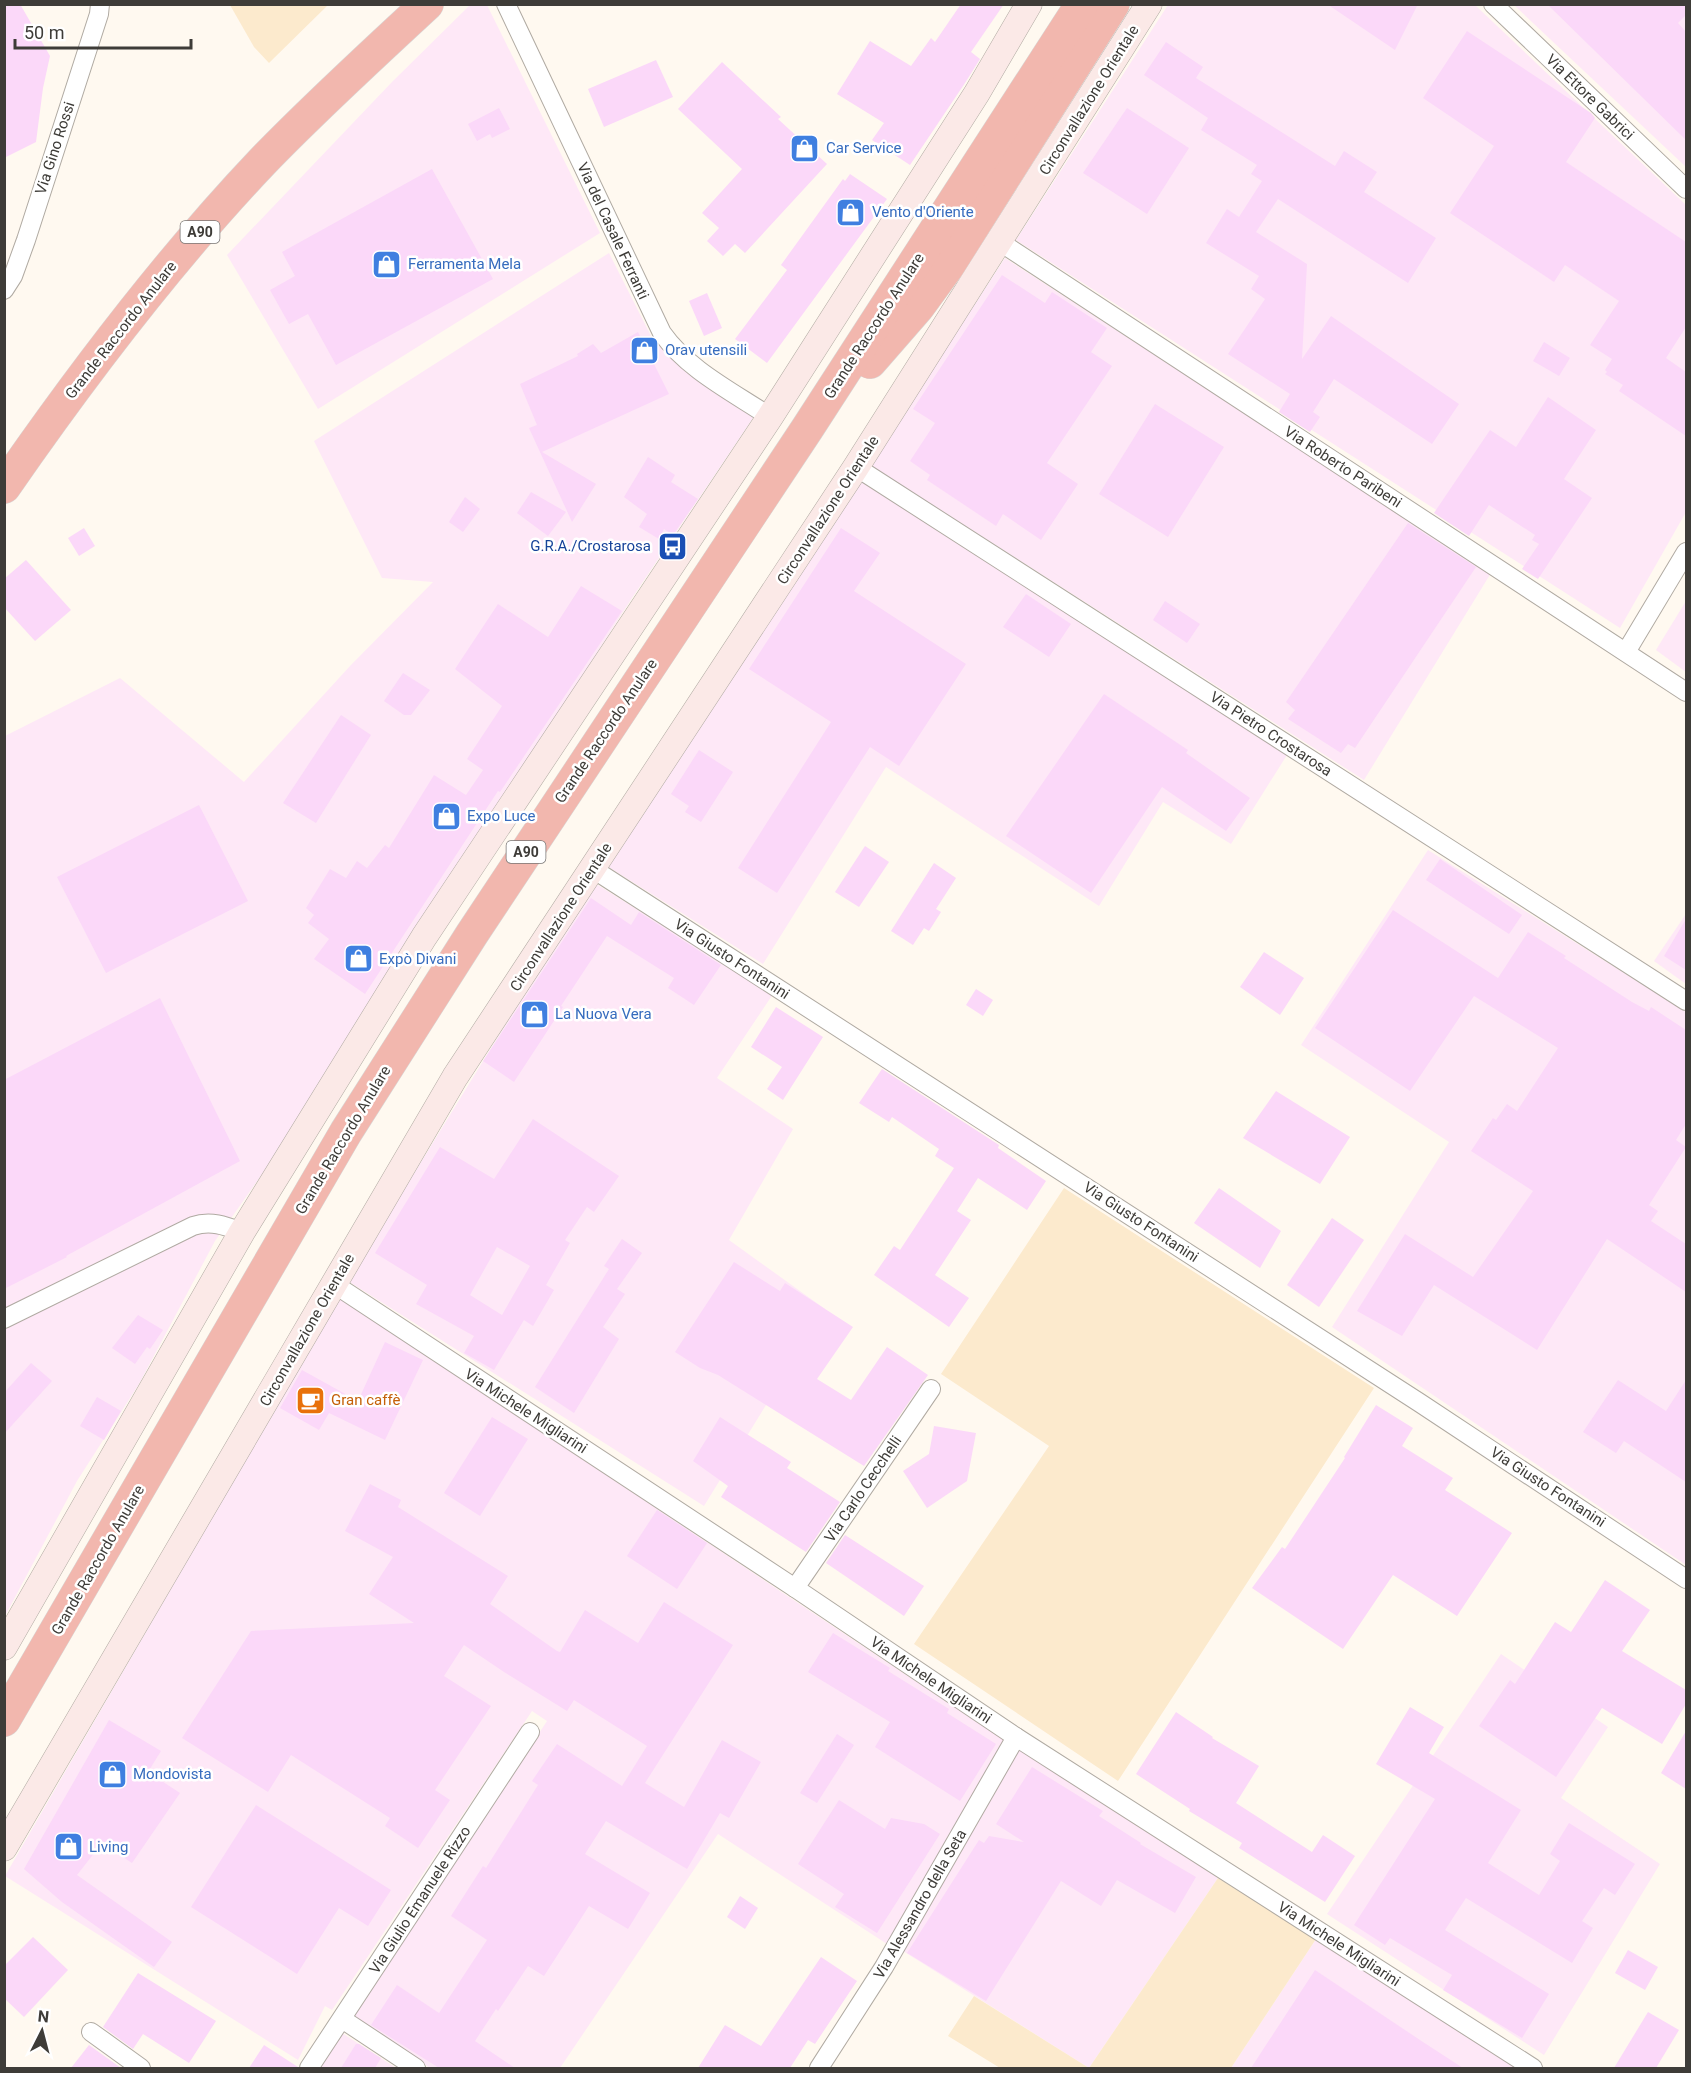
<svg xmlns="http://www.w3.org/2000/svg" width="1691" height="2073" viewBox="0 0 1691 2073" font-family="Roboto,sans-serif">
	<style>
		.industrial { fill: #fee8f7 }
		.green { fill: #fceacd }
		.building { fill: #fbd8f9; fill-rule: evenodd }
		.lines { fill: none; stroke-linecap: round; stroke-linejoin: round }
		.street-casing { stroke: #b0aaa2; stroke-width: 20 }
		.secondary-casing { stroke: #b0aaa2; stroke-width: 27 }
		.highway-casing { stroke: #d8d8d7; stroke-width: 34 }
		.street { stroke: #fff; stroke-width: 18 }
		.secondary { stroke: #fbe9e7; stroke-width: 26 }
		.highway { stroke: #f2b7ae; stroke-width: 33 }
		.labels { text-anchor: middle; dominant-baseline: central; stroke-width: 5; stroke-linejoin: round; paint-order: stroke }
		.shield { fill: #fff; stroke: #787674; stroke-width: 1.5 }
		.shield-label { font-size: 14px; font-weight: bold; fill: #3e3c38 }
		.street-label { font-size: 15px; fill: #3e3c38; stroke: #fff }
		.shop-label { font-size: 15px; fill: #366cbe; stroke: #fff; text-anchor: start }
		.transit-label { font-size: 15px; fill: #164399; stroke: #fff; text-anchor: end }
		.food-label { font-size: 15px; fill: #c56008; stroke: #fff; text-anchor: start }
	</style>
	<rect width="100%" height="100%" fill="#fff9f0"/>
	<g class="industrial">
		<path d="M470 5H487L600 233 318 409 227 255 392 82Z"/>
		<path d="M1168 5H1475L1686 205V512L1620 628 1016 240Z"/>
		<path d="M1514 5H1686V167Z"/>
		<path d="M609 253 651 336 687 373 755 415 632 598 265 1170 215 1241 139 1384 77 1481 5 1616V736L120 678 244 782 350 666 433 582 382 578 314 441Z"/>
		<path d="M1005 258 1491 573 1364 780 870 465Z"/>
		<path d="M858 477 1287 755 1231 844 1163 802 1099 906 886 767 763 964 607 866Z"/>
		<path d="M1686 601V672L1656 650Z"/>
		<path d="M1428 850 1686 1012V1565L1332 1327 1449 1142 1301 1045Z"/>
		<path d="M593 882 773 994 717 1078 793 1129 729 1240 825 1309 704 1506 348 1281Z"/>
		<path d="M1686 914V984L1654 961Z"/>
		<path d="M335 1294 1005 1741 887 1944 718 1834 560 2068H430L354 2016 547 1721 532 1711 332 2010 325 2006 298 2060 5 1876 221 1502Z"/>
		<path d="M1501 1654 1608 1727 1561 1798 1660 1864 1544 2055 1327 1914Z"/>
		<path d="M1019 1749 1218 1878 1089 2068 903 1951Z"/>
		<path d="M1316 1939 1518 2068H1231Z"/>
		<path d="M342 2033 396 2068H320Z"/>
	</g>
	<g class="green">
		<path d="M230 5H328L269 63 254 47Z"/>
		<path d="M1064 1188 1374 1388 1118 1781 914 1644 1049 1446 941 1374Z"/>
		<path d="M1218 1878 1316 1939 1231 2068H1000L948 2036 974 1996 1089 2068Z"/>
	</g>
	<g class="building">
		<path d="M4 4H20L50 56 43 88 36 142 4 158Z"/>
		<path d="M961 4H1004L971 52 980 59 965 83 910 165 872 140 884 123 837 94 870 41 911 66 931 38 935 42Z"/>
		<path d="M1327 4H1418L1395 50Z"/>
		<path d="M1547 4H1686V15L1678 23 1686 32V140Z"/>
		<path d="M1467 31 1591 113 1595 118 1566 162 1686 242V327L1666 358 1686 372V436L1619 391 1623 385 1605 374 1607 372 1605 370 1612 359 1590 345 1619 301 1565 265 1554 282 1450 213 1494 146 1423 98Z"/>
		<path d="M1166 42 1203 67 1196 78 1335 166 1344 151 1377 172 1364 192 1436 238 1408 283 1278 199 1256 232 1307 264 1302 359 1331 316 1459 404 1432 444 1334 379 1313 412 1320 417 1310 432 1279 412 1290 394 1228 354 1265 299 1251 289 1259 276 1206 243 1227 209 1239 217 1262 181 1251 174 1257 165 1201 130 1208 118 1144 75Z"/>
		<path d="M656 60 673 97 604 127 588 89Z"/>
		<path d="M722 62 781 117 778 119 827 164 745 253 735 244 723 256 707 241 719 228 702 213 742 169 678 109Z"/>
		<path d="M499 108 510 129 492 138 490 134 477 141 468 124Z"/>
		<path d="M1127 108 1189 148 1147 214 1083 173Z"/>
		<path d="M432 169 493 279 336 365 308 314 289 324 270 290 295 276 282 252Z"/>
		<path d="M850 174 887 199 767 363 735 339 787 270 781 265 843 179 845 181Z"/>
		<path d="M1002 275 1045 303 1052 292 1107 328 1091 352 1112 366 1047 463 1078 484 1041 540 1003 514 996 526 927 480 930 475 910 461 935 423 913 409Z"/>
		<path d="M707 293 722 328 704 336 689 301Z"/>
		<path d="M638 332 669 394 542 452 596 484 572 522 529 428 537 425 520 384 578 356 577 354 593 344 601 353Z"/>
		<path d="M1544 342 1570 358 1559 376 1533 361Z"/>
		<path d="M1548 397 1596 430 1564 479 1592 498 1538 579 1522 569 1539 544 1532 540 1535 535 1489 505 1469 536 1434 513 1490 430 1516 447Z"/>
		<path d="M1155 404 1224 447 1168 537 1099 494Z"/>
		<path d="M648 457 675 475 671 482 698 499 673 535 664 529 659 539 639 527 647 514 624 497Z"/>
		<path d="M531 492 566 512 548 536 517 513Z"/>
		<path d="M465 497 480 509 463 532 449 522Z"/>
		<path d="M1408 523 1476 567 1355 748 1348 744 1341 753 1288 719 1295 710 1286 702Z"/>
		<path d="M84 528 95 546 79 556 68 538Z"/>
		<path d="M841 528 880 553 854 591 966 664 899 766 870 747 777 893 738 868 831 722 749 669Z"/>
		<path d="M26 560 71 610 35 641 4 607V579Z"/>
		<path d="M581 586 622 611 500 792 498 791 365 994 314 959 329 939 308 923 314 915 306 908 330 869 346 878 357 861 367 868 385 845 389 848 434 775 466 795 483 770 467 759 502 706 455 669 498 604 548 637Z"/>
		<path d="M1026 594 1071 624 1049 657 1003 627Z"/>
		<path d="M1165 601 1200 624 1187 643 1153 620Z"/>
		<path d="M403 673 430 690 411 715H404L384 701Z"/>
		<path d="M1104 694 1188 750 1186 753 1250 798 1226 831 1162 787 1091 893 1006 836Z"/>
		<path d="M341 715 371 735 316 823 283 803Z"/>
		<path d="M699 750 733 772 701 822 685 812 689 806 671 794Z"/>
		<path d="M199 805 248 901 106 973 57 877Z"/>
		<path d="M865 846 889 862 859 907 835 892Z"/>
		<path d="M1440 859 1522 915 1509 934 1426 880Z"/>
		<path d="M934 863 956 878 936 909 941 912 929 931 924 928 913 945 891 931Z"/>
		<path d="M591 898 631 925 639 912 721 965 694 1005 668 988 674 978 607 936 561 1006 563 1007 514 1082 483 1061Z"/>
		<path d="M1393 910 1498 978 1528 932 1566 956 1564 958 1632 1002 1649 1011 1651 1007 1686 1030V1124L1676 1140 1686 1147 1649 1205 1658 1211 1651 1221 1686 1244V1292L1607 1239 1537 1350 1434 1285 1402 1336 1357 1311 1405 1234 1473 1277 1533 1191 1471 1151 1493 1118 1496 1120 1507 1104 1517 1111 1558 1048 1474 996 1410 1091 1315 1028Z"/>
		<path d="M1686 919V970L1664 956Z"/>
		<path d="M1264 952 1304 978 1280 1015 1240 987Z"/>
		<path d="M976 989 993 1000 983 1016 966 1005Z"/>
		<path d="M160 998 240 1161 66 1256 67 1257 4 1289V1080Z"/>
		<path d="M776 1007 823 1037 783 1100 767 1089 782 1067 751 1047Z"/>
		<path d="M882 1069 999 1145 998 1148 1046 1181 1027 1210 978 1178 957 1211 971 1220 935 1275 969 1298 949 1327 874 1275 894 1246 900 1250 954 1168 935 1156 939 1149 892 1117 889 1122 859 1103Z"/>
		<path d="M1276 1091 1350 1137 1320 1184 1243 1138Z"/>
		<path d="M533 1119 619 1176 594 1212 587 1207 565 1240 570 1243 546 1285 554 1290 533 1326 524 1320 494 1370 464 1353 474 1336 416 1304 427 1285 375 1253 440 1147 494 1179ZM497 1247 530 1266 502 1315 470 1295Z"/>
		<path d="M1219 1188 1281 1231 1260 1268 1194 1223Z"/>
		<path d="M1332 1218 1364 1240 1319 1307 1287 1285Z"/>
		<path d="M622 1239 642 1253 617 1289 625 1294 603 1327 619 1339 574 1413 535 1387 609 1269 604 1266Z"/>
		<path d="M734 1262 780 1291 785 1283 853 1327 817 1379 851 1400 887 1347 928 1375 864 1466 718 1375 700 1368 675 1352Z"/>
		<path d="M138 1315 163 1330 150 1349 147 1347 135 1364 112 1348Z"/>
		<path d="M385 1342 423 1360 385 1440 329 1413 319 1430 280 1408 302 1370 358 1401Z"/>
		<path d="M31 1363 52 1381 4 1434V1393Z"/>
		<path d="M1618 1380 1666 1411 1686 1380V1482L1624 1441 1616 1453 1583 1432Z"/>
		<path d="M97 1397 121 1411 104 1440 80 1426Z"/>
		<path d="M1376 1405 1413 1428 1402 1446 1453 1478 1445 1490 1512 1533 1457 1616 1393 1575 1343 1649 1252 1588 1282 1547 1285 1549 1345 1458 1344 1457Z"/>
		<path d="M492 1417 528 1439 480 1516 444 1493Z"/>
		<path d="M720 1417 791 1462 787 1468 840 1502 806 1552 721 1497 728 1486 693 1461Z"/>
		<path d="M934 1426 976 1433 967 1481 927 1508 903 1471 929 1454Z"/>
		<path d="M370 1484 401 1500 398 1507 508 1576 490 1604 557 1651 560 1652 585 1610 638 1643 664 1602 733 1645 645 1783 684 1807 722 1740 761 1762 729 1818 720 1813 687 1869 606 1821 585 1854 650 1893 628 1929 589 1906 544 1976 528 1966 498 2011 496 2009 475 2041 515 2068H439L371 2025 397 1985 439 2013 487 1940 451 1916 483 1866 486 1868 538 1785 532 1781 557 1744 622 1786 647 1746 574 1700 567 1711 504 1672 464 1645 444 1676 491 1706 435 1790 450 1800 418 1848 385 1826 390 1818 291 1755 268 1792 182 1738 251 1631 414 1623 369 1594 393 1557 345 1531Z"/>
		<path d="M657 1510 707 1543 677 1589 627 1556Z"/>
		<path d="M845 1535 924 1586 904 1616 826 1563Z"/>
		<path d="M1605 1580 1650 1610 1622 1651 1686 1690V1704L1662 1744 1602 1708 1556 1777 1479 1726 1510 1680 1515 1684 1555 1622 1571 1632Z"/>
		<path d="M833 1633 890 1668 888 1671 949 1709 947 1713 996 1744 960 1801 875 1747 890 1722 808 1672Z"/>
		<path d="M1410 1707 1444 1727 1429 1753 1521 1810 1488 1863 1539 1895 1560 1861 1550 1854 1569 1823 1635 1864 1615 1895 1604 1888 1582 1921 1593 1928 1572 1963 1466 1898 1445 1930 1549 1994 1522 2038 1443 1990 1452 1975 1390 1938 1385 1945 1354 1925 1435 1799 1376 1764Z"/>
		<path d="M1176 1712 1213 1737 1212 1738 1259 1766 1236 1803 1312 1852 1323 1835 1355 1856 1325 1902 1239 1848 1242 1843 1189 1811 1190 1809 1136 1774Z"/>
		<path d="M109 1720 161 1751 148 1772 180 1793 132 1863 102 1843 77 1875 172 1942 154 1967 62 1902 24 1869Z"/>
		<path d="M1686 1731V1789L1661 1773Z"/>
		<path d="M837 1734 854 1745 817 1803 800 1793Z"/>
		<path d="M1032 1767 1103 1811 1099 1816 1141 1843 1140 1844 1196 1877 1175 1913 1117 1880 1101 1906 1061 1881 986 2001 907 1953 979 1840 984 1843 989 1836 1024 1842 996 1824Z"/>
		<path d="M839 1800 885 1829 891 1818 924 1824 940 1834 877 1933 835 1907 844 1894 798 1864Z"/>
		<path d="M256 1805 391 1890 368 1926 339 1908 297 1974 191 1907Z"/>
		<path d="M740 1896 758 1908 745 1929 727 1917Z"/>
		<path d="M33 1937 68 1970 24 2017 4 1998V1966Z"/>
		<path d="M1628 1950 1658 1967 1645 1990 1615 1973Z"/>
		<path d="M821 1957 857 1981 815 2044 808 2040 790 2068H698L725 2025 761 2046Z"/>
		<path d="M1315 1970 1423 2042 1463 2068H1251Z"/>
		<path d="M138 1973 216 2021 189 2063 143 2034 133 2049 103 2027Z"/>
		<path d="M1648 2012 1679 2030 1656 2068H1614Z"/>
		<path d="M356 2044H359L381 2058 375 2068H341Z"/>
		<path d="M89 2045 121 2068H71Z"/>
		<path d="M264 2045 298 2067V2068H249Z"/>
	</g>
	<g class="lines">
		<defs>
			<g id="street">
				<path d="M506 4 662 333C688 370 733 392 770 417"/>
				<path d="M1493 4 1686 189"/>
				<path d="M1000 242 1686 692"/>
				<path d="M4 290 13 276 26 240 99 14 100 4"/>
				<path d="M856 467 1686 1001"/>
				<path d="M1626 652 1686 552"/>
				<path d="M593 869 1420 1403 1686 1579"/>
				<path d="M334 1284 795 1588 1016 1737 1533 2068"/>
				<path d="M4 1319 193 1226C211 1220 226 1226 242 1232"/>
				<path d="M795 1588 931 1389"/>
				<path d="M342 2019 416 2068"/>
				<path d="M91 2032 141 2068"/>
				<path d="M309 2068 530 1732"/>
				<path d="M819 2068 884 1967 1016 1737"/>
			</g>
			<g id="secondary">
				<path d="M4 1647 242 1232 424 937 770 417 977 93 1029 4"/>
				<path d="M4 1848 455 1077 856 467 1149 4"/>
			</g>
			<g id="highway">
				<path d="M870 362 918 307 948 266 1113 4"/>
				<path d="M4 487C83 373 167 262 262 162 315 107 371 56 427 4"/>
				<path d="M4 1720 346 1132 472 934 807 429 1082 4"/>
			</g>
		</defs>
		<use href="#street" class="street-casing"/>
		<use href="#secondary" class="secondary-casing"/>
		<use href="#highway" class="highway-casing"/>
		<use href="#street" class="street"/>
		<use href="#secondary" class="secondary"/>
		<use href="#highway" class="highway"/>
	</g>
	<defs>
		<symbol id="shop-square" viewBox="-11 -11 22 22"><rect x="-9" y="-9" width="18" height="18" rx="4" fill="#3f7fe0" stroke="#fff"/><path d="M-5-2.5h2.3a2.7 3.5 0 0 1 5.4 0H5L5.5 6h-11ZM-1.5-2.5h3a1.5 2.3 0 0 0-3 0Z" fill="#fff"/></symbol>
		<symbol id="bus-square" viewBox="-11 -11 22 22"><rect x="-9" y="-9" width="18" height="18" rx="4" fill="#1a4fb4" stroke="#fff"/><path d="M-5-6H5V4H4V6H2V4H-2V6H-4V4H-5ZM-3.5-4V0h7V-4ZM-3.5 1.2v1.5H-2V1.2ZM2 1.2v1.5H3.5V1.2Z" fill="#fff"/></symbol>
		<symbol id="cafe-square" viewBox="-11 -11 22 22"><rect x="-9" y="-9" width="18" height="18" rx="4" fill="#e8710a" stroke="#fff"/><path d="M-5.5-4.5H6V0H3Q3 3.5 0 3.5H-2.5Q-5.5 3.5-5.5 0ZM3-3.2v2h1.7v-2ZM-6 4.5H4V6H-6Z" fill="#fff"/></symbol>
	</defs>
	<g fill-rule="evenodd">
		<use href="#shop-square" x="788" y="132" width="33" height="33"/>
		<use href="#shop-square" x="834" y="196" width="33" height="33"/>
		<use href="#shop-square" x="370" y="248" width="33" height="33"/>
		<use href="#shop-square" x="628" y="334" width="33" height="33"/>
		<use href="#bus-square" x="656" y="530" width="33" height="33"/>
		<use href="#shop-square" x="430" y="800" width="33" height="33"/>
		<use href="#shop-square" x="342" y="942" width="33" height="33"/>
		<use href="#shop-square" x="518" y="998" width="33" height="33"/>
		<use href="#cafe-square" x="294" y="1384" width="33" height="33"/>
		<use href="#shop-square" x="96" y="1758" width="33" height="33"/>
		<use href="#shop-square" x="52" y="1830" width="33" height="33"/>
	</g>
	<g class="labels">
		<g class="shield">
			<rect x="180.5" y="221" width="39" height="22" rx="4.5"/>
			<rect x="506.5" y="841" width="39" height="22" rx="4.5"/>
		</g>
		<g class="shield-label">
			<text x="200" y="232">A90</text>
			<text x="526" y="852">A90</text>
		</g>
		<g class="street-label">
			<text transform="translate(1590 97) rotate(44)">Via Ettore Gabrici</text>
			<text transform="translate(1089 100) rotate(-58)">Circonvallazione Orientale</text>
			<text transform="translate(55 148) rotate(-72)">Via Gino Rossi</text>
			<text transform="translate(613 231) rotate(65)">Via del Casale Ferranti</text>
			<text transform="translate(874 326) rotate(-57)">Grande Raccordo Anulare</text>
			<text transform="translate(121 330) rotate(-52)">Grande Raccordo Anulare</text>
			<text transform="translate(1343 467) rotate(33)">Via Roberto Paribeni</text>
			<text transform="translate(828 510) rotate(-57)">Circonvallazione Orientale</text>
			<text transform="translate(606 731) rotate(-56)">Grande Raccordo Anulare</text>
			<text transform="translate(1271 734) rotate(33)">Via Pietro Crostarosa</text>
			<text transform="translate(561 917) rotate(-57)">Circonvallazione Orientale</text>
			<text transform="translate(732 959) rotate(33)">Via Giusto Fontanini</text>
			<text transform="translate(343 1140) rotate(-59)">Grande Raccordo Anulare</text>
			<text transform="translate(1141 1222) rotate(33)">Via Giusto Fontanini</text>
			<text transform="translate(307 1330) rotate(-60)">Circonvallazione Orientale</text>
			<text transform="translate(526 1411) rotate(33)">Via Michele Migliarini</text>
			<text transform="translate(1548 1487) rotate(33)">Via Giusto Fontanini</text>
			<text transform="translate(863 1489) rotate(-56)">Via Carlo Cecchelli</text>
			<text transform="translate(98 1560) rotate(-60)">Grande Raccordo Anulare</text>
			<text transform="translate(931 1680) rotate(34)">Via Michele Migliarini</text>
			<text transform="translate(420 1900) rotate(-57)">Via Giulio Emanuele Rizzo</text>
			<text transform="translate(920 1904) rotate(-60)">Via Alessandro della Seta</text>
			<text transform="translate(1339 1944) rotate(33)">Via Michele Migliarini</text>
		</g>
		<g class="shop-label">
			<text x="826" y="148">Car Service</text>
			<text x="872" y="212">Vento d'Oriente</text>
			<text x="408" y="264">Ferramenta Mela</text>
			<text x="665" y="350">Orav utensili</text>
			<text x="467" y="816">Expo Luce</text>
			<text x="379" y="959">Expò Divani</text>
			<text x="555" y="1014">La Nuova Vera</text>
			<text x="133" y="1774">Mondovista</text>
			<text x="89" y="1847">Living</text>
		</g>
		<g class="transit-label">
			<text x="651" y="546">G.R.A./Crostarosa</text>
		</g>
		<g class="food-label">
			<text x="331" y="1400">Gran caffè</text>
		</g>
	</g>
	<rect width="1691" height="2073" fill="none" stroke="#3e3c38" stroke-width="12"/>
	<g transform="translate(42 2031) rotate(6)" stroke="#ffffff" stroke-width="4.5" paint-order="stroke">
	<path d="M0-4.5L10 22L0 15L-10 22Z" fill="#3e3c38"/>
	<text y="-9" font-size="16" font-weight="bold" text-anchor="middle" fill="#3e3c38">N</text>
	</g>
	<path d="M15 39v9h176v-9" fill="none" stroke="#3e3c38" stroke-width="3"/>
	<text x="24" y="39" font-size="18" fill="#3e3c38" stroke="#ffffff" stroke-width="4.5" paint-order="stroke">50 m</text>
</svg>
